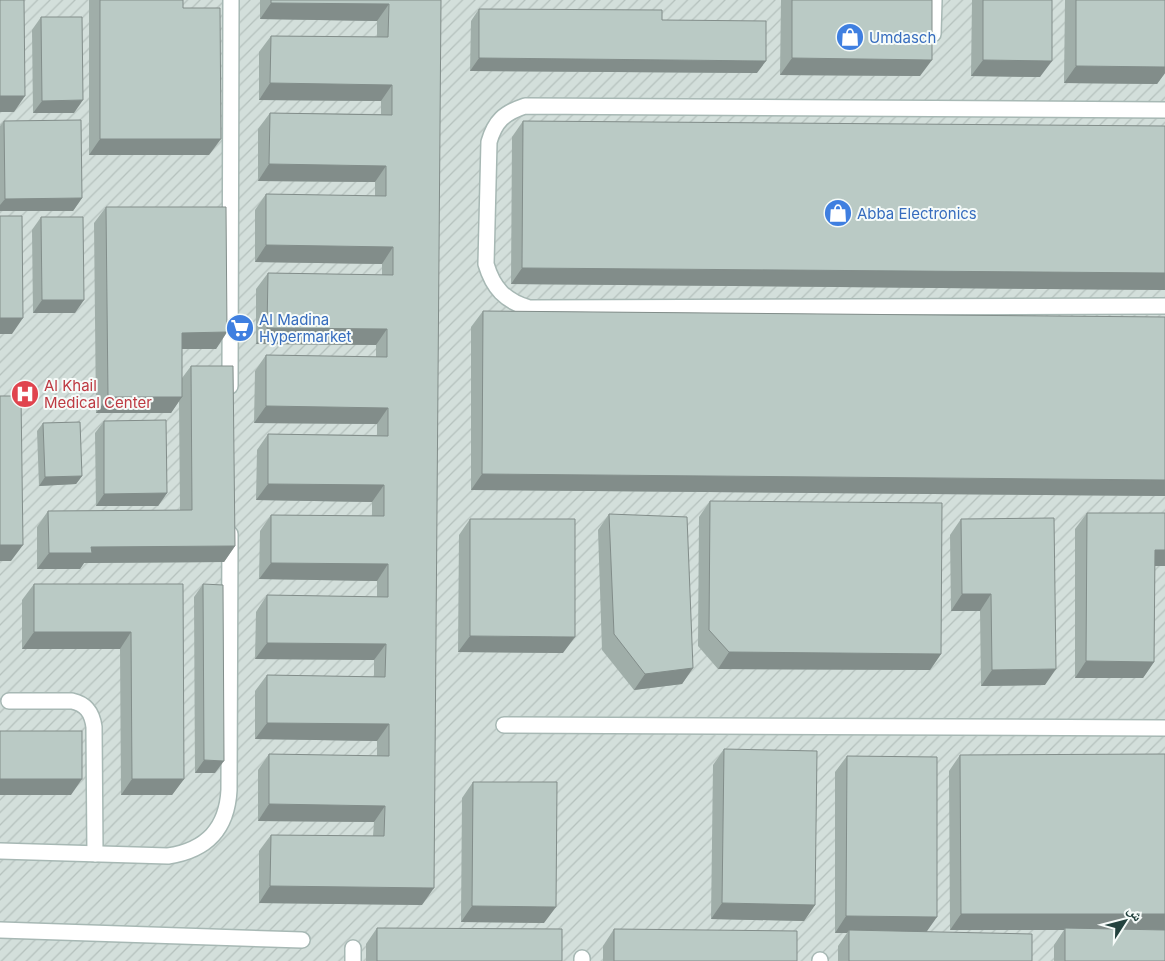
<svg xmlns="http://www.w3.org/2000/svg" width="1165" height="961" viewBox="0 0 1165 961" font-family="Inter,'Noto Naskh Arabic',sans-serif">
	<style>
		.industrial { fill: url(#industrial-furrows) }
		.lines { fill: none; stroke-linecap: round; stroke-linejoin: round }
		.minor-casing { stroke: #a7b8b4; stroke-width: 18 }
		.minor { stroke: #fff; stroke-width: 15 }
		.wall { fill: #a0aea9 }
		.shaded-wall { fill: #828d8a }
		.building { fill: #bacac5; stroke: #828d8a }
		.labels { text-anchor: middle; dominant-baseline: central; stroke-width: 4; stroke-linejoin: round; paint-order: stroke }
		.shop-label { font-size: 15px; fill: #366cbe; stroke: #f6fbf9; text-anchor: start }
		.health-label { font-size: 15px; fill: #be3a42; stroke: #f6fbf9; text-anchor: start }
	</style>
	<defs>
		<pattern id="industrial-furrows" width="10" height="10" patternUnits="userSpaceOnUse" patternTransform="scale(1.25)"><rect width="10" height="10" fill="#d3dfdb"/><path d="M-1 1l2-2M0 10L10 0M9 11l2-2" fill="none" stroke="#b5c1bd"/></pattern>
	</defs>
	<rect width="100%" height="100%" fill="#e5efec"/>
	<rect class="industrial" x="0" y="0" width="1165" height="961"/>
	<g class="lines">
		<defs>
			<g id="minor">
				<path d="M933 34 934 0"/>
				<path d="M1165 110 525 106C504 113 495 121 489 142L486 264C493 288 505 301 529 308L1165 306"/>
				<path d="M230 386 231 0"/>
				<path d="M9 701H72C86 704 92 712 94 727L95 854"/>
				<path d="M504 725 1165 728"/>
				<path d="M0 851 168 856C207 850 227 828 229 790L230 534"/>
				<path d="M0 930 302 940"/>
				<path d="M353 961V948"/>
				<path d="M582 961V958"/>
				<path d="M820 961V960"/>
			</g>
		</defs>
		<use href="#minor" class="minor-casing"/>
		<use href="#minor" class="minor"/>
	</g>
	<g class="wall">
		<path d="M89 0H183V8L209 155H89Z"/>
		<path d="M260 0H441L422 905 259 903V851L271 835 373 836 374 822 258 821V770L269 754 377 756V741L255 739V691L267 675 374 677V660L255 659 256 612 267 595 377 597V581L259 579 260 531 271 515 372 516V502L256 500 257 450 268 434 377 435V424L254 423 255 371 266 355 376 357V345L256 344V289L268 273 382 275V264L255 262V210L266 194 375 196V182L258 181V129L270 113 381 114V101L259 100V52L271 36 377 37V21L260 19Z"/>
		<path d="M781 0H932L920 76 780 75Z"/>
		<path d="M972 0H1052L1040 77 971 76Z"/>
		<path d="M1065 0H1165V73L1157 84 1064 83Z"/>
		<path d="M479 9 662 20 757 73 470 71 471 21Z"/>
		<path d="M41 17 74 113H33L32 30Z"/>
		<path d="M4 121 82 198 73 211H0V126Z"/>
		<path d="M523 121 1165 126V290L511 284 512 137Z"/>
		<path d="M106 207 227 332 216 349H182V378L191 366 235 546 224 562 84 563 80 569H37V527L48 511 180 510 179 401 171 413H96L94 223Z"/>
		<path d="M41 217 75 313H33L32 230Z"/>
		<path d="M483 311 1165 317V496L471 490V327Z"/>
		<path d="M104 421 167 493 158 506H96L95 433Z"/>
		<path d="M43 423 82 476 76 484 39 486 37 431Z"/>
		<path d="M710 501 941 654 930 670 718 669 698 646 699 517Z"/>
		<path d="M1087 513H1165V566H1155L1154 662 1143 678H1075V529Z"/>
		<path d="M609 514 693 668 682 684 634 690 602 650 598 530Z"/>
		<path d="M470 519 563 653 458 652 459 535Z"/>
		<path d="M961 519 1045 685 981 686 980 611H951L950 535Z"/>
		<path d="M34 584H183L184 779 172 795H121L120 649H22V600Z"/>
		<path d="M203 584 215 773H195L194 597Z"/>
		<path d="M724 749 815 905 804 921 711 919 713 765Z"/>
		<path d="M960 755 1143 930 1165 961H1054V945L1064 930H950L949 771Z"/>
		<path d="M847 756 927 932 1032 961H838V946L847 933H835V772Z"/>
		<path d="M473 782 544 923 461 922 462 798Z"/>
		<path d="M377 928 562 961H366V944Z"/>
		<path d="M614 929 797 961H603V946Z"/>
	</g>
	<g class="shaded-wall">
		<path d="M271 3 389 4 377 21 260 19Z"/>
		<path d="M479 58 766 61 757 73 470 71Z"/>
		<path d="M792 58 932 60 920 76 780 75Z"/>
		<path d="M983 60 1052 61 1040 77 971 76Z"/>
		<path d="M1076 66 1165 67V73L1157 84 1064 83Z"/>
		<path d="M270 83 392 85 381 101 259 100Z"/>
		<path d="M0 96H25L14 112H0Z"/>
		<path d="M83 100 74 113H33L42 101Z"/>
		<path d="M100 139H221L209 155H89Z"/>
		<path d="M269 164 386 166 375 182 258 181Z"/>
		<path d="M82 198 73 211H0V205L5 199Z"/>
		<path d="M266 245 393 247 382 264 255 262Z"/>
		<path d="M522 268 1165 273V290L511 284Z"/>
		<path d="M42 300H84L75 313H33Z"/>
		<path d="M0 318H23L12 334H0Z"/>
		<path d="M267 328 387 329 376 345 256 344Z"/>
		<path d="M227 332 216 349H170L182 333Z"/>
		<path d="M108 397H182L171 413H96Z"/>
		<path d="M266 406 388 408 377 424 254 423Z"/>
		<path d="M482 474 1165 480V496L471 490Z"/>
		<path d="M82 476 76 484 39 486 45 477Z"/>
		<path d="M268 484 384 485 372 502 256 500Z"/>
		<path d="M167 493 158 506H96L104 494Z"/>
		<path d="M0 545H23L11 561H0Z"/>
		<path d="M235 546 224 562 84 563 80 569H37L49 553 91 547Z"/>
		<path d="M1155 550H1165V566H1143Z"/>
		<path d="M271 563 388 564 377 581 259 579Z"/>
		<path d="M962 594H991L980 611H951Z"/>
		<path d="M34 632H131L120 649H22Z"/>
		<path d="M470 636 575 637 563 653 458 652Z"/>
		<path d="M267 643 386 644 374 660 255 659Z"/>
		<path d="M729 652 941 654 930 670 718 669Z"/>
		<path d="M1086 661 1154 662 1143 678H1075Z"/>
		<path d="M693 668 682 684 634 690 645 674Z"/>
		<path d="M1056 669 1045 685 981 686 992 670Z"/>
		<path d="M267 723 389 724 377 741 255 739Z"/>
		<path d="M204 760 224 761 215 773H195Z"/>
		<path d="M0 779H82L71 795H0Z"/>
		<path d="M132 779H184L172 795H121Z"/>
		<path d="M269 804 385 806 374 822 258 821Z"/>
		<path d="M270 886 434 888 422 905 259 903Z"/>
		<path d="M722 903 815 905 804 921 711 919Z"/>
		<path d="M472 906 556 907 544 923 461 922Z"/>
		<path d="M961 914H1165V930H1065V928L1064 930H950Z"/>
		<path d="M846 916 937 917 925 934 849 930 847 933H835Z"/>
	</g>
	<g class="building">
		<path d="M0 0H24L25 96H0Z"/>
		<path d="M100 0H183V8H220L221 139H100Z"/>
		<path d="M271 0H441L434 888 270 886 271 835 384 836 385 806 269 804V754L389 756V724L267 723V675L385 677 386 644 267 643V595L388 597V564L271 563V515L384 516V485L268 484V434L388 436V408L266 406V355L387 357V329L267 328 268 273 393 275V247L266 245V194L386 196V166L269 164 270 113 392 115V85L270 83 271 36 388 37 389 4 271 3Z"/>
		<path d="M792 0H932V60L792 58Z"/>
		<path d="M983 0H1052V61L983 60Z"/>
		<path d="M1076 0H1165V67L1076 66Z"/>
		<path d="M479 9 662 10V20L766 21V61L479 58Z"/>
		<path d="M41 17H82L83 100 42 101Z"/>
		<path d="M81 120 82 198 5 199 4 121Z"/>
		<path d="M523 121 1165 126V273L522 268Z"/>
		<path d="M106 207H226L227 332 182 333V397H108Z"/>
		<path d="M0 216H22L23 318H0Z"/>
		<path d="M41 217H83L84 300H42Z"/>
		<path d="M483 311 1165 317V480L482 474Z"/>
		<path d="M191 366H233L235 546 91 547 92 553H49L48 511 192 510Z"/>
		<path d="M0 396H21L23 545H0Z"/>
		<path d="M166 420 167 493 104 494V421Z"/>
		<path d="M80 422 82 476 45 477 43 423Z"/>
		<path d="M710 501 942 503 941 654 729 652 709 630Z"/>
		<path d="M1087 513H1165V550H1155L1154 662 1086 661Z"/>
		<path d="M609 514 687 517 693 668 645 674 614 634Z"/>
		<path d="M1054 518 1056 669 992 670 991 594H962L961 519Z"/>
		<path d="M470 519H575V637L470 636Z"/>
		<path d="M34 584H183L184 779H132L131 632H34Z"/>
		<path d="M203 584 223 585 224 761 204 760Z"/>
		<rect x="0" y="731" width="82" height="48"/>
		<path d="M724 749 817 751 815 905 722 903Z"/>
		<path d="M1165 754V914H961L960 755Z"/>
		<path d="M847 756 937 757V917L846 916Z"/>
		<path d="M473 782H557L556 907 472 906Z"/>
		<path d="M377 928 562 929V961H377Z"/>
		<path d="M1065 928 1165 930V961H1065Z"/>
		<path d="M614 929 797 931V961H614Z"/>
		<path d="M849 930 1032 934V961H849Z"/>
	</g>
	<defs>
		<symbol id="shop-disc" viewBox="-11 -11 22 22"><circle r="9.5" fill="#3f7fe0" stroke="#f6fbf9"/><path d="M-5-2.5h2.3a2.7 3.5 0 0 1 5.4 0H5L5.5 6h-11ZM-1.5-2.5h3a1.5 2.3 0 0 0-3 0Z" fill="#fff"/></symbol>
		<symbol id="supermarket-disc" viewBox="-11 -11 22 22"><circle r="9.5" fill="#3f7fe0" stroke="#f6fbf9"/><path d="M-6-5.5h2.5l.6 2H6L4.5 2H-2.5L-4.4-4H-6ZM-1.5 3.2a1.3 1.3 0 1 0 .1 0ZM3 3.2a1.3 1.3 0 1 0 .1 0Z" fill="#fff"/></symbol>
		<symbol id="hospital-disc" viewBox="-11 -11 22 22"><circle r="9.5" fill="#e0444e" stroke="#f6fbf9"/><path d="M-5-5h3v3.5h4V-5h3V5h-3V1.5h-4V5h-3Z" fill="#fff"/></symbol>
	</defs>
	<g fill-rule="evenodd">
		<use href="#shop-disc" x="834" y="21" width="32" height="32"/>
		<use href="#shop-disc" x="822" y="197" width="32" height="32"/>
		<use href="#supermarket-disc" x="224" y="312" width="32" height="32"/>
		<use href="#hospital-disc" x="9" y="378" width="32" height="32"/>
	</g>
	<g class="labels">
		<g class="shop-label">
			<text x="869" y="37">Umdasch</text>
			<text x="857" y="213">Abba Electronics</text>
			<text x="259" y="319">Al Madina<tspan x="259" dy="17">Hypermarket</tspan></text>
		</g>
		<g class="health-label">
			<text x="44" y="385">Al Khail<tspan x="44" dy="17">Medical Center</tspan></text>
		</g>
	</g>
	<g transform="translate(1125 921) rotate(54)" stroke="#f6fbf9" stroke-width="4" paint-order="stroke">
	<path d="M0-4L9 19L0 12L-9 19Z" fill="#23423e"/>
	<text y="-8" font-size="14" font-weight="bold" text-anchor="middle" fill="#23423e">ش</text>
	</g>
</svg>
